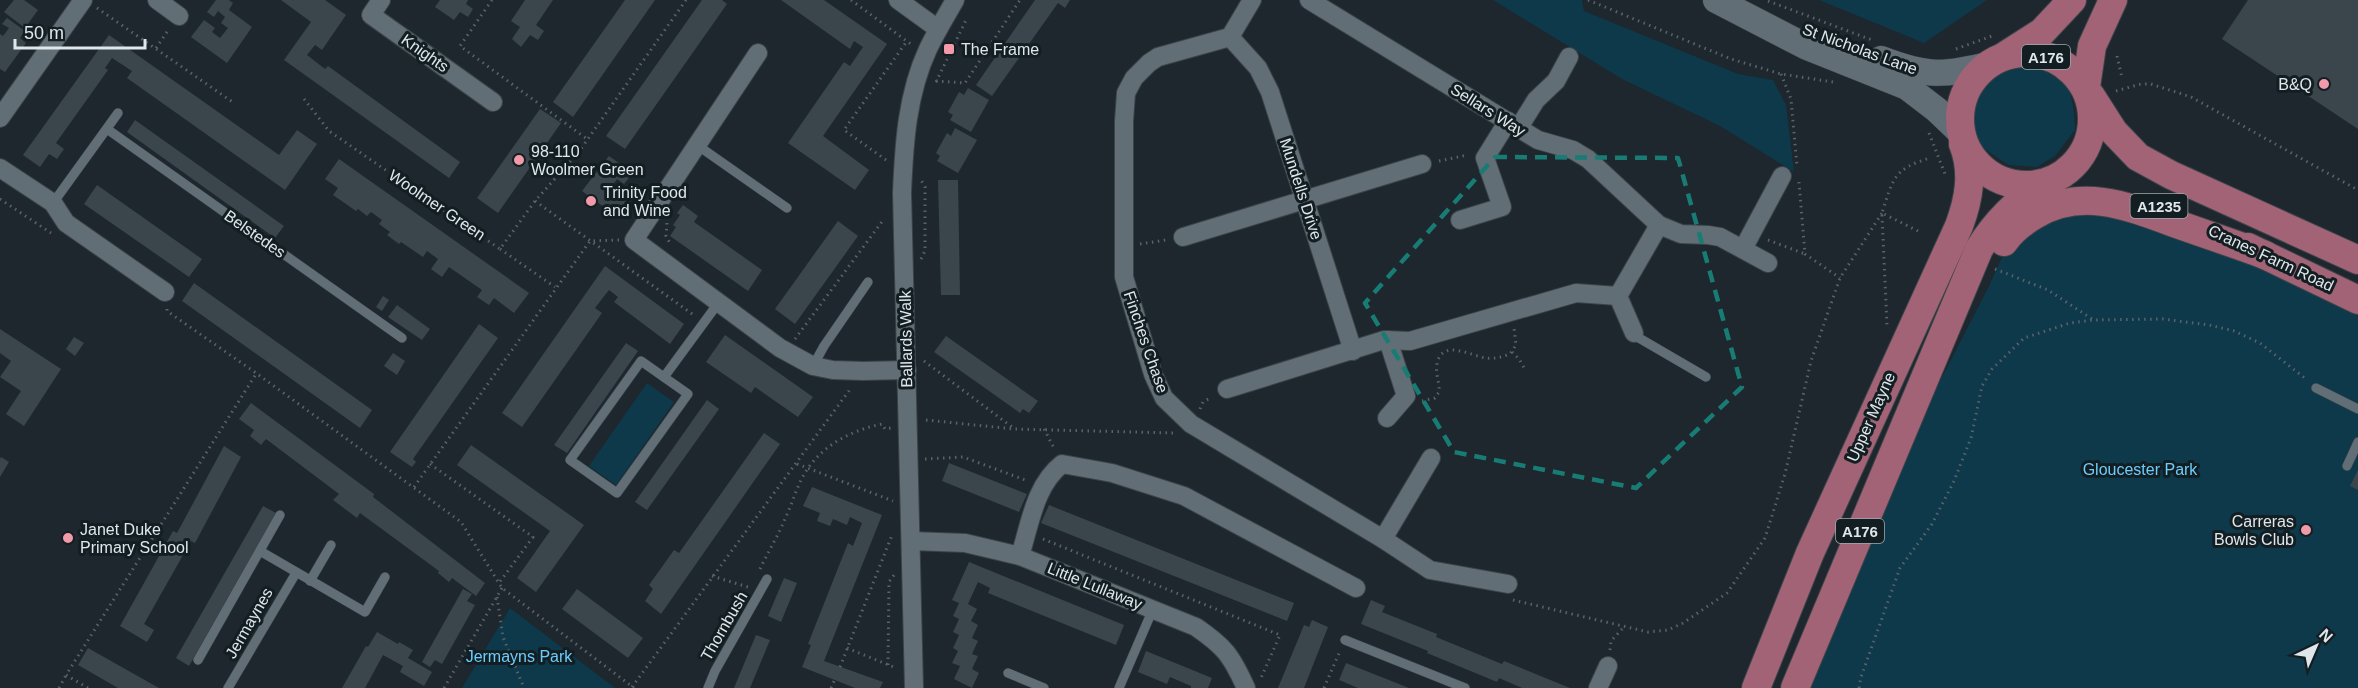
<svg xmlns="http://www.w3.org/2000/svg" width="2358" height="688" viewBox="0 0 2358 688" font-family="Helvetica,sans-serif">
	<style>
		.green { fill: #0d394b }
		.building { fill: #3b464c }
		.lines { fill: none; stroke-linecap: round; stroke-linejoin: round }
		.lane-casing { stroke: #3b4448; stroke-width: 10 }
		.street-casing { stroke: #3b4448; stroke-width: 20 }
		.secondary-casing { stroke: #3b4448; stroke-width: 27 }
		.primary-casing { stroke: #3b4448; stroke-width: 30 }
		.path { stroke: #5a6368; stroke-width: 3; stroke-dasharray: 1.5 4.5; stroke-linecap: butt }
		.lane { stroke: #626e75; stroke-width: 9 }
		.street { stroke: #626e75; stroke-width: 18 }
		.secondary { stroke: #626e75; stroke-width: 26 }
		.primary { stroke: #a36376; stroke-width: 28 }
		.marked { fill: none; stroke: #197c74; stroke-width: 4.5; stroke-dasharray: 12 8; stroke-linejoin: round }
		.poi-dot { fill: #f39aaa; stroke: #131e23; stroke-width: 2 }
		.labels { text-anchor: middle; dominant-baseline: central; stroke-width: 6; stroke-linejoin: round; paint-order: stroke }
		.shield { fill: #131e23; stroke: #a2abaf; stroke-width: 1.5 }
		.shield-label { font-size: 15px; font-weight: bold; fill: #e0e7eb }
		.poi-label { font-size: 16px; fill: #e0e7eb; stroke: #131e23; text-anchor: start }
		.street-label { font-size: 16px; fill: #e0e7eb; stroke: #131e23 }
		.park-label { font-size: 16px; fill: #6bcdfc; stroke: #131e23 }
	</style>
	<rect width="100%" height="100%" fill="#1d272d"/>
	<g class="green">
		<path d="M1493 0H1582L1584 11 1738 74 1773 80 1786 105 1794 172 1720 126 1622 79Z"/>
		<path d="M1819 0H1987L1924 43Z"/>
		<path d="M2015 65C2064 65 2074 85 2075 130L2055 156 2037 167 2008 165 1982 147 1971 123 1976 100 1992 75Z"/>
		<path d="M2080 209 2151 224 2260 269 2358 315V688H1808L1904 451 1988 288 2004 253 2027 229Z"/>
		<path d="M647 383 674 402 616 485 589 466Z"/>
		<path d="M510 608 615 688H462Z"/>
	</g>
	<g class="building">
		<path d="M14 0H24L38 10 25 28 4 12Z"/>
		<path d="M216 0H229L233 3 229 10 252 27 227 63 191 37 204 20 215 28 212 32 220 38 228 28 221 23 225 17 218 11 214 17 207 12Z"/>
		<path d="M281 0H325L346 15 322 50 315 45 307 55 325 69 328 66 460 162 449 178 284 60 311 22Z"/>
		<path d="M440 0H468L466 4 473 9 468 17 460 12 454 20 435 7Z"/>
		<path d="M525 0H553L536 25 544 31 538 40 530 35 521 47 512 39 520 27 511 21Z"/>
		<path d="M625 0H655L573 117 553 102Z"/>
		<path d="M702 0H722L727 4 625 149 606 136Z"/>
		<path d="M781 0H824L887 44 823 136 869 170 855 190 788 143 844 62 850 66 863 47 854 41 850 49Z"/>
		<path d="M1035 0H1070L1065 8 1058 3 992 96 976 85Z"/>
		<path d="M2248 0H2358V129L2222 39Z"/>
		<path d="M7 18 25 31 20 38 26 43 5 72 0 69V34L3 36 9 28 2 24Z"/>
		<path d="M109 35 279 155 297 130 317 144 285 190 127 78 132 71 112 58 105 68 108 70 56 143 64 149 57 159 49 154 40 167 23 155Z"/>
		<path d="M968 88 989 100 971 132 950 120 953 115 948 112 959 92 964 95Z"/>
		<path d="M540 109 561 123 498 213 477 198Z"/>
		<path d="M135 120 284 226 275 238 127 132Z"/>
		<path d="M955 128 977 140 958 173 937 161 940 156 936 153 947 133 951 136Z"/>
		<path d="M609 156 633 173 624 184 617 179 610 189 618 195 621 192 632 200 619 218 582 191Z"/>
		<path d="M339 159 529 293 514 313 494 298 489 305 477 297 482 290 449 267 442 277 431 269 438 259 427 251 423 257 401 242 399 244 387 235 390 232 379 224 382 220 371 212 367 216 358 209 356 211 333 195 338 188 325 179Z"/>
		<path d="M938 180H958L960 295H941Z"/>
		<path d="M97 185 202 259 189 277 84 204Z"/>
		<path d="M683 205 698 216 694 222 762 270 748 291 670 236 676 227 673 225 680 215 677 213Z"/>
		<path d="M838 221 858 236 795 324 775 309Z"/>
		<path d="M605 266 684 324 670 344 614 302 618 297 609 290 595 308 602 313 522 427 502 413Z"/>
		<path d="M194 283 372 410 360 428 182 301Z"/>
		<path d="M383 296 389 300 382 311 376 307Z"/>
		<path d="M397 305 430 329 422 340 388 317Z"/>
		<path d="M479 324 498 338 413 459 416 462 412 467 390 452Z"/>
		<path d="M0 329 61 369 24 426 6 414 21 391 0 377 11 361 0 353Z"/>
		<path d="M725 335 813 397 798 417 755 387 751 393 706 362Z"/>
		<path d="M946 336 1038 401 1029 413 1023 409 1020 413 934 352Z"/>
		<path d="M74 337 84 343 75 356 66 349Z"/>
		<path d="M626 343 638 351 567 453 554 445Z"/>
		<path d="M393 353 405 361 397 375 384 366Z"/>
		<path d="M707 400 719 409 647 510 635 502Z"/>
		<path d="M251 403 374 494 373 497 485 583 476 596 452 578 449 582 438 573 439 571 360 513 357 518 333 500 339 494 266 439 261 445 250 436 254 430 239 419Z"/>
		<path d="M764 433 780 444 661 614 645 601 653 589 649 585 674 550 679 553Z"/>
		<path d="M471 445 584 525 536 592 517 578 550 531 457 465Z"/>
		<path d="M224 446 241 457 195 543 191 541 144 624 154 630 147 642 120 626 173 531 177 533Z"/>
		<path d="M1 457 9 462 0 477V459Z"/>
		<path d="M949 463 1027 494 1019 512 942 481Z"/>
		<path d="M2358 470V490L2350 486Z"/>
		<path d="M812 487 882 515 824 661 883 682 880 688H855L802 667 811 645 808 644 848 543 853 546 862 523 850 517 847 525 833 519 830 526 817 521 820 513 803 506Z"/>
		<path d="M1049 505 1294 603 1287 621 1041 523Z"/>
		<path d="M263 506 276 513 189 666 176 658Z"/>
		<path d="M969 562 1124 625 1116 645 988 593 990 588 978 582 968 604 977 609 971 621 978 625 972 638 978 641 972 654 978 656 972 669 979 673 972 688 954 679 960 666 952 663 958 651 953 648 959 635 953 632 959 619 953 616 959 603 952 600Z"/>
		<path d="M784 578 797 583 781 622 768 616Z"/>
		<path d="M463 589 472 594 467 601 475 605 442 664 435 660 430 667 422 662Z"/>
		<path d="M577 589 643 638 628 658 562 609Z"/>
		<path d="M1371 600 1385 606 1382 612 1437 634 1436 637 1502 664 1504 661 1570 688H1522L1499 678 1497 682 1427 653 1428 651 1361 624Z"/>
		<path d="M1312 620 1328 627 1304 688H1278L1304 625 1309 627Z"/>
		<path d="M377 632 398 644 399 642 413 650 408 658 432 672 424 686 400 672 403 666 383 655 365 688H342L366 646 368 647Z"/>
		<path d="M756 635 770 640 750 688H734Z"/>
		<path d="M88 648 159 688H118L78 665Z"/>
		<path d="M1146 651 1212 678 1208 688H1191V686L1170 677 1167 684 1138 672Z"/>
		<path d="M1346 663 1409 688H1358L1339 680Z"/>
	</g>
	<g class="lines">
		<defs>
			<g id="lane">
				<path d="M107 129 402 338"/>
				<path d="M697 145 787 208"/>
				<path d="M53 203 118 113"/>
				<path d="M1634 333 1639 338 1706 377"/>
				<path d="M641 361 688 394 617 493 570 460Z"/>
				<path d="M813 366 824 346 868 282"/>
				<path d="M664 377 719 302"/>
				<path d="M2316 388 2358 409"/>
				<path d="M2347 466 2358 442"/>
				<path d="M260 551 365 612 385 577"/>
				<path d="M310 581 331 545"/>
				<path d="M1345 640 1465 688"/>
				<path d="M198 660 280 515"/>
				<path d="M1008 673 1044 688"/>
				<path d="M228 688 296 573"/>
				<path d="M708 688 715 671 767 579"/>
				<path d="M1119 688 1153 609"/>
			</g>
			<g id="street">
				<path d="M157 0 179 16"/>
				<path d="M381 0 371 15 493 102"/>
				<path d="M898 0 938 29"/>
				<path d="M1252 0 1230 37 1158 57 1149 63 1134 78 1126 93 1124 121V277L1153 374 1164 398 1191 424 1383 539 1430 570 1508 584"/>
				<path d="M1309 0 1538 140 1573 150 1588 159 1659 225"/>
				<path d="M1230 37 1258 68 1270 92 1353 351"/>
				<path d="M758 53 634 240 780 348 813 366 833 370 863 371 907 370"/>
				<path d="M0 118 83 0"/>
				<path d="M1518 129 1536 100 1556 81 1569 57"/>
				<path d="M0 168 53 203 66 223 165 292"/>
				<path d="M1460 220 1502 207 1485 158 1508 121"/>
				<path d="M1183 237 1422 164"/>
				<path d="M1743 249 1782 176"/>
				<path d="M1618 296 1659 225 1681 234 1708 235 1720 237 1768 263"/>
				<path d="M1618 296 1634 333"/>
				<path d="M1227 389 1384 340 1410 341 1576 293 1618 296"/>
				<path d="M1387 418 1406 396 1388 340"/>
				<path d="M1383 539 1431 458"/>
				<path d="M912 541 965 543 1020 556 1196 627C1225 647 1231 655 1246 688"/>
				<path d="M1020 556C1030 524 1035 485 1062 464L1112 473 1184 496 1356 588"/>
				<path d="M914 688 902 193C904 144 907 94 928 49 936 32 946 16 955 0"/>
				<path d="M1598 688 1608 666"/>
			</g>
			<g id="secondary">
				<path d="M1716 0 1807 47 1907 87 1937 110 1960 132"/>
				<path d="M1881 59C1928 77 1943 76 1991 64"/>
			</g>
			<g id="primary">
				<circle cx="2026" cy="119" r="66"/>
				<path d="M2006 55 2042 32 2072 0"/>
				<path d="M2086 87 2092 46 2113 0"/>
				<path d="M2091 96 2114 132 2138 157 2171 175 2358 260"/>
				<path d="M2004 242C2012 230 2023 222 2035 215 2081 187 2128 206 2174 223 2205 234 2235 244 2265 255"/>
				<path d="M2248 247 2358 300"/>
				<path d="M1756 688 1810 553 1959 226C1969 199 1974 172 1963 144"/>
				<path d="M1795 688 1979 249C1996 221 2017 202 2043 183"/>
			</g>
		</defs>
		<use href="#lane" class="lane-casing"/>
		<use href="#street" class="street-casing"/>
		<use href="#secondary" class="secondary-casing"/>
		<use href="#primary" class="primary-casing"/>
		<g class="path">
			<path d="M492 0 460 46 587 139"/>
			<path d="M851 0 912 45"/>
			<path d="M1588 0 1731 59 1781 74 1833 82"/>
			<path d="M1768 1 1872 40"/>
			<path d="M97 8 234 103"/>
			<path d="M156 48 169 29"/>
			<path d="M1956 49 1992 36"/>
			<path d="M2117 56 2122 78"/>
			<path d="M1781 74 1791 99 1797 166"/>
			<path d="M936 81 965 83 1020 0"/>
			<path d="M936 82 967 18"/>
			<path d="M2116 91 2141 84H2151L2191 97 2358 190"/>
			<path d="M304 99 329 131 500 249 535 201 578 153 686 0"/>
			<path d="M1929 133 1945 174"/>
			<path d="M886 160 844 130 907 41"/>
			<path d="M1439 161 1468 155"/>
			<path d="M1799 182 1805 254 1840 278"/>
			<path d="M0 199 51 233"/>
			<path d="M535 201 695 316"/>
			<path d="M1882 215 1887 325"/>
			<path d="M667 223 666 236 671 245"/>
			<path d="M1918 231 1882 213C1893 179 1893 169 1930 158"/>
			<path d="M1768 240 1805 254"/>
			<path d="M1140 244 1166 240"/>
			<path d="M500 249 555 287"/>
			<path d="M921 259 925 251V187L921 180"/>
			<path d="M1995 269 2048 290 2092 319"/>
			<path d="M167 309V311L256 373 461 522 502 588 634 688"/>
			<path d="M795 339 884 219"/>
			<path d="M1512 352 1519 359 1526 371"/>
			<path d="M924 361 1012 427"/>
			<path d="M1422 401 1435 398 1439 392C1440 383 1435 374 1437 364 1442 338 1471 356 1486 358 1495 359 1502 357 1510 354L1516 345 1514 328"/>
			<path d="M1200 409 1203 402 1212 397"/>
			<path d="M926 420 1014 429 1173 433"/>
			<path d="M1044 429 1054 448"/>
			<path d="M925 459 963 457 1028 481"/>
			<path d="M430 464 533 537 499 583"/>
			<path d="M797 464 893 501"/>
			<path d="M414 487 590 241 619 240"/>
			<path d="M1043 539 1280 635 1261 678"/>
			<path d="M760 569C768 552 778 536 785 519 791 506 795 493 801 480 817 448 848 431 882 424L885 429 891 428"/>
			<path d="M712 576 748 587"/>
			<path d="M497 597 503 637 524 688"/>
			<path d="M1513 600 1648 632 1668 630 1683 623 1727 593 1765 538 1785 474 1811 361 1840 278 1882 213"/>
			<path d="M847 648 896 668"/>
			<path d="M1610 650 1611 641 1624 627"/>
			<path d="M888 665 889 582 894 575"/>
			<path d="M840 667 892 535"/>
			<path d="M632 687 851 388"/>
			<path d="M59 688 66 675"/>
			<path d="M88 688 66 675 256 374"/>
			<path d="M444 688 502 588"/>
			<path d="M831 688 835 679"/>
			<path d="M1324 688 1340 651"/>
			<path d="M1859 688 1861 677 1900 568 1932 524 1954 481 1971 438 1982 386 1992 369 2024 338 2070 323 2093 320 2163 319 2209 325 2234 331 2260 343 2306 379"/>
		</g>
		<use href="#lane" class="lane"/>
		<use href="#street" class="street"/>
		<use href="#secondary" class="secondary"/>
		<use href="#primary" class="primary"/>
	</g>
	<path class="marked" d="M1495 157 1678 158 1742 387 1636 488 1454 452 1365 303Z"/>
	<g class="poi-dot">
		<rect x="943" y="43" width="12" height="12" rx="3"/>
		<circle cx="2324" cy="84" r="6"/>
		<circle cx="519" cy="160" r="6"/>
		<circle cx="591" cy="201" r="6"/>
		<circle cx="2306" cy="530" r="6"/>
		<circle cx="68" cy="538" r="6"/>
	</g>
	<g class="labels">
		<g class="shield">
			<rect x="2022" y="45" width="48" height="24" rx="4.5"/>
			<rect x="2130.5" y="194" width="57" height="24" rx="4.5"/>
			<rect x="1836" y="519" width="48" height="24" rx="4.5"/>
		</g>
		<g class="shield-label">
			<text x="2046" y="57">A176</text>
			<text x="2159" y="206">A1235</text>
			<text x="1860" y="531">A176</text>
		</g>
		<g class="poi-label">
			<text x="961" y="49">The Frame</text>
			<text x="2312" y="84" text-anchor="end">B&amp;Q</text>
			<text x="531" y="151">98-110<tspan x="531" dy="18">Woolmer Green</tspan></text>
			<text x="603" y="192">Trinity Food<tspan x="603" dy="18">and Wine</tspan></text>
			<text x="2294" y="521" text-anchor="end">Carreras<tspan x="2294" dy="18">Bowls Club</tspan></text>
			<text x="80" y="529">Janet Duke<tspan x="80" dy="18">Primary School</tspan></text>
		</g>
		<g class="street-label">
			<text transform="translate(1860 49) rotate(20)">St Nicholas Lane</text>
			<text transform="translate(425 53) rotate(35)">Knights</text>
			<text transform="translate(1488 110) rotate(32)">Sellars Way</text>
			<text transform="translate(1301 189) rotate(72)">Mundells Drive</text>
			<text transform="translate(437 205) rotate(34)">Woolmer Green</text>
			<text transform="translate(255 234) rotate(35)">Belstedes</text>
			<text transform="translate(2271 258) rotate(25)">Cranes Farm Road</text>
			<text transform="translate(906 339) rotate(-91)">Ballards Walk</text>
			<text transform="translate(1146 342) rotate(71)">Finches Chase</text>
			<text transform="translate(1871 417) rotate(-66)">Upper Mayne</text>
			<text transform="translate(1095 586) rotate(22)">Little Lullaway</text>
			<text transform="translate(249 623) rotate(-60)">Jermaynes</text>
			<text transform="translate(724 626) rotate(-60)">Thornbush</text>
		</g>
		<g class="park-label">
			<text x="2140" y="469">Gloucester Park</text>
			<text x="519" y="656">Jermayns Park</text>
		</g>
	</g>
	<g transform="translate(2316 646) rotate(44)" stroke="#131e23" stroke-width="4.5" paint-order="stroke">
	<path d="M0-4.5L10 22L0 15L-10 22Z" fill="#e0e7eb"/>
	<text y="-9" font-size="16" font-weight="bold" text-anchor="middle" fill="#e0e7eb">N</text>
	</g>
	<path d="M15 39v9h130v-9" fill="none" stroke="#e0e7eb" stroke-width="3"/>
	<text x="24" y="39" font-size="18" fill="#e0e7eb" stroke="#131e23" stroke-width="4.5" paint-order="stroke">50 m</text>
</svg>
